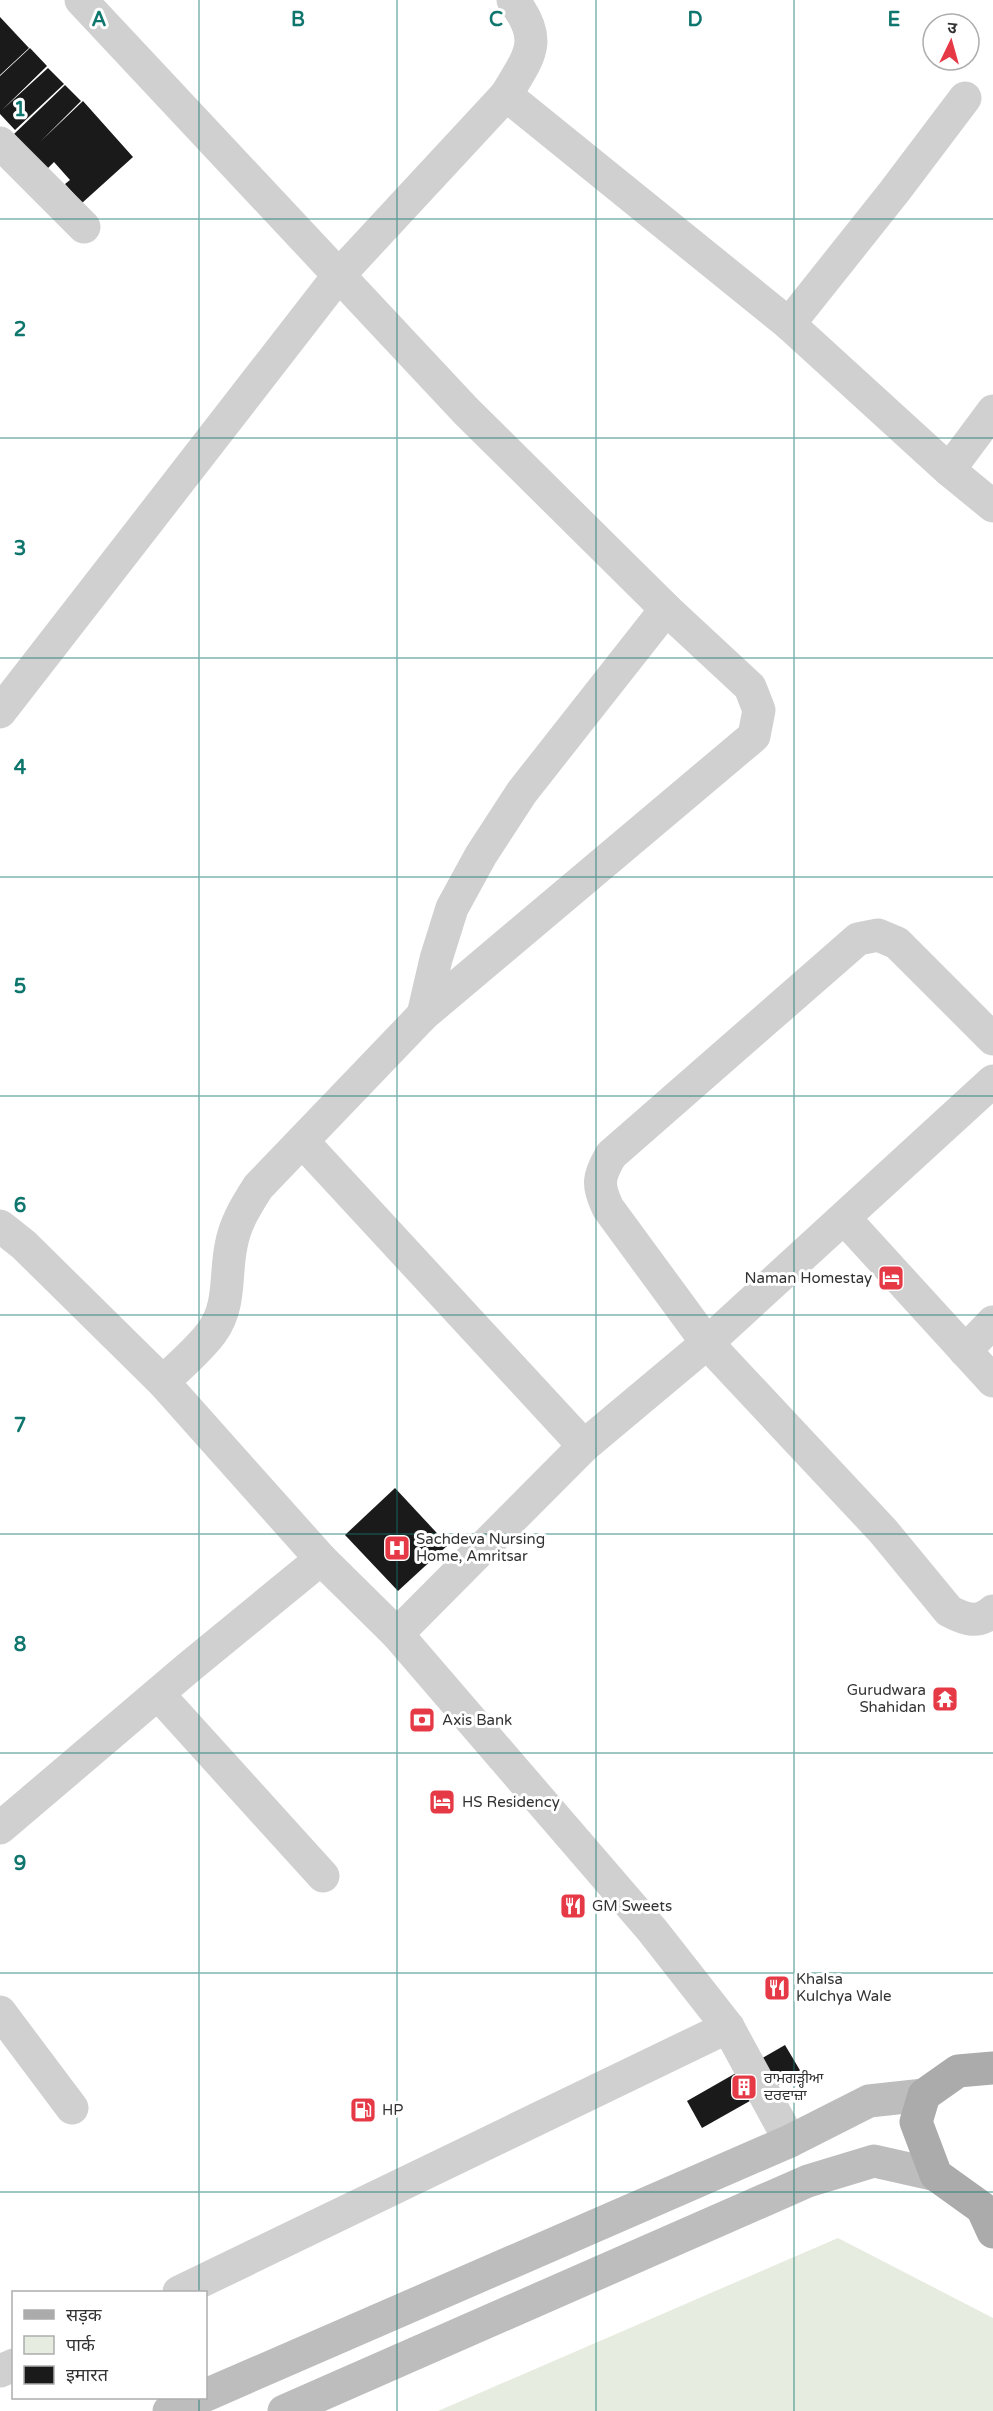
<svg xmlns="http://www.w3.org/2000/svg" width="993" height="2411" viewBox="0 0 993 2411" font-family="'Varela Round','Noto Sans Devanagari','Noto Sans Gurmukhi',sans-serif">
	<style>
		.green { fill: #e6ecdf }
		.building { fill: #1a1a1a }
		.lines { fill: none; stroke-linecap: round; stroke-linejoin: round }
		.minor { stroke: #d0d0d0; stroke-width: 33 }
		.secondary { stroke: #bdbdbd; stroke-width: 33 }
		.primary { stroke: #ababab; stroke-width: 33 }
		.grid { fill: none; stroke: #0f766e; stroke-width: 1.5; stroke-opacity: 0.55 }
		.labels { text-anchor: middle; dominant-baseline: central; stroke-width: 6; stroke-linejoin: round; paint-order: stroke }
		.poi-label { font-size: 15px; fill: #333; stroke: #fff; text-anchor: start }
		.grid-label { font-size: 20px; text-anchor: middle; font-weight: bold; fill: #0f766e; stroke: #fff; stroke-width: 6; stroke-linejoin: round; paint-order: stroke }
	</style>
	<rect width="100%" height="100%" fill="#fff"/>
	<path class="green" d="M838 2238 993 2318V2411H438Z"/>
	<g class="building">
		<path d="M0 17 29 48 0 75Z"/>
		<path d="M30 48 47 66 2 110 48 68 64 84 15 130 0 114V76Z"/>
		<path d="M65 85 81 101 41 141 83 101 133 157 82 203 65 184 70 180 54 162 47 169 14 134Z"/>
		<path d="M395 1488 448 1545 398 1591 345 1535Z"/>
		<path d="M785 2045 801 2072 702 2128 687 2101Z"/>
	</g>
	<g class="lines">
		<g class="minor">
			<path d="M81 0 466 411 666 609 750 687 759 710 754 736 423 1015 258 1187C246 1206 235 1223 231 1246 225 1275 231 1306 212 1332 199 1350 179 1366 163 1382"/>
			<path d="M513 0C545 41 529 56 506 95L789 324 949 470 993 506"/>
			<path d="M0 143 84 227"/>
			<path d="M789 324 894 192 965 98"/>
			<path d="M949 470 993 411"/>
			<path d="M0 712 339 275 506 95"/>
			<path d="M423 1015 436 959 452 908 481 855 522 792 666 609"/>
			<path d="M993 1039 897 943 878 935 858 939 611 1155C598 1177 597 1185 608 1208L707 1343 883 1531 949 1611C966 1620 978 1624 993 1611"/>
			<path d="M303 1142 584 1446"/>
			<path d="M845 1219 993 1381"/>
			<path d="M0 1226 24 1245 163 1382 321 1559 397 1634 652 1930 728 2027 790 2141"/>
			<path d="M965 1351 993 1322"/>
			<path d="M397 1634 584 1446 707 1343 993 1081"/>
			<path d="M158 1694 323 1876"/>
			<path d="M0 1828 188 1668 321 1559"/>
			<path d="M0 2012 72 2108"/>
			<path d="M179 2292 728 2027"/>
			<path d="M0 2371 14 2365"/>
		</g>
		<g class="secondary">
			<path d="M206 2395 790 2141 869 2101 924 2095"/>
			<path d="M169 2411 200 2398"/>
			<path d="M284 2411 808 2181 874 2161 936 2175"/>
		</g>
		<path class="primary" d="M993 2068 958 2071 924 2095 916 2122 936 2175 982 2208 993 2232"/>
	</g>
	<path class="grid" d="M199 0V2292M397 0V2411M596 0V2411M794 0V2411M0 219H993M0 438H993M0 658H993M0 877H993M0 1096H993M0 1315H993M0 1534H993M0 1753H993M0 1973H993M0 2192H993M199 2398V2411"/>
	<defs>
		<symbol id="hotel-square" viewBox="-11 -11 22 22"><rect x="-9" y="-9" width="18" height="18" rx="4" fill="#e63946" stroke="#fff"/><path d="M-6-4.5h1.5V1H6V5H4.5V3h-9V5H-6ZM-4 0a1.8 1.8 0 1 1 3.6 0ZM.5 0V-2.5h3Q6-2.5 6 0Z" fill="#fff"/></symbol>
		<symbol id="hospital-square" viewBox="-11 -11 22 22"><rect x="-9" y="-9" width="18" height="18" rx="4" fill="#e63946" stroke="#fff"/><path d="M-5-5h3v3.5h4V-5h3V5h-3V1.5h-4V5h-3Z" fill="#fff"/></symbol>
		<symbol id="temple-square" viewBox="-11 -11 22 22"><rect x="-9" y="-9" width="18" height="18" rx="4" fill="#e63946" stroke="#fff"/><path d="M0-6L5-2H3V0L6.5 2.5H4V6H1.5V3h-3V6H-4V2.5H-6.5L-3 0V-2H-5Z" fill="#fff"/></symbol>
		<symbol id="bank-square" viewBox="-11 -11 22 22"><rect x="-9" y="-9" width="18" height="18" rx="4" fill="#e63946" stroke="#fff"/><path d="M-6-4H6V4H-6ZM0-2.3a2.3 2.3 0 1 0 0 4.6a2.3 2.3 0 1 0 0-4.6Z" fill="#fff"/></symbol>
		<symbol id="restaurant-square" viewBox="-11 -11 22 22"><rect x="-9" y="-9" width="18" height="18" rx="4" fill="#e63946" stroke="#fff"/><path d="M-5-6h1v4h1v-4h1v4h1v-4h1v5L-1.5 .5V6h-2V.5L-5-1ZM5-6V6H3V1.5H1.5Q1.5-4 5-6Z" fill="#fff"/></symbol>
		<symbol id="building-square" viewBox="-11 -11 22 22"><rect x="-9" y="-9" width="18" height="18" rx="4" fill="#e63946" stroke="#fff"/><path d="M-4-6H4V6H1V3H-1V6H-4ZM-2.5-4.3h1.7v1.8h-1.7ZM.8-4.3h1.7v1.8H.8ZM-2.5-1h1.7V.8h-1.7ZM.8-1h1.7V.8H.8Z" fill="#fff"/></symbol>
		<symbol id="fuel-square" viewBox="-11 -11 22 22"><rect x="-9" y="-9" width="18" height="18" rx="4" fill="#e63946" stroke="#fff"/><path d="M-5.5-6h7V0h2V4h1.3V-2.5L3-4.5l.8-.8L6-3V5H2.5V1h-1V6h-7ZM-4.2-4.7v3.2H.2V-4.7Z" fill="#fff"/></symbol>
	</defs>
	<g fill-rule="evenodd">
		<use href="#hotel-square" x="876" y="1263" width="30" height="30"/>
		<use href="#hospital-square" x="382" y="1533" width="30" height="30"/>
		<use href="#temple-square" x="930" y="1684" width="30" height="30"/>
		<use href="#bank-square" x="407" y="1705" width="30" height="30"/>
		<use href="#hotel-square" x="427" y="1787" width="30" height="30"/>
		<use href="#restaurant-square" x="558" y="1891" width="30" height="30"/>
		<use href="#restaurant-square" x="762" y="1973" width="30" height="30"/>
		<use href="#building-square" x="729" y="2072" width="30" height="30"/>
		<use href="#fuel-square" x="348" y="2095" width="30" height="30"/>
	</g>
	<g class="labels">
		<g class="poi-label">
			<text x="872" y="1278" text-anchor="end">Naman Homestay</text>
			<text x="416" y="1539">Sachdeva Nursing<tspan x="416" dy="17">Home, Amritsar</tspan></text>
			<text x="926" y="1690" text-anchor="end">Gurudwara<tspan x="926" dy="17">Shahidan</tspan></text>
			<text x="442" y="1720">Axis Bank</text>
			<text x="462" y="1802">HS Residency</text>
			<text x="592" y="1906">GM Sweets</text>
			<text x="796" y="1979">Khalsa<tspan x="796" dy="17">Kulchya Wale</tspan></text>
			<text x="764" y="2078">ਰਾਮਗੜ੍ਹੀਆ<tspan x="764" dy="17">ਦਰਵਾਜ਼ਾ</tspan></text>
			<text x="382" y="2110">HP</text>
		</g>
	</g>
	<g class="grid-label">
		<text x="99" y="26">A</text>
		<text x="298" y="26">B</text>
		<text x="496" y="26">C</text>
		<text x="695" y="26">D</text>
		<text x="894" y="26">E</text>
		<text x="20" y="116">1</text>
		<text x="20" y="336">2</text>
		<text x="20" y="555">3</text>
		<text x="20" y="774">4</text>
		<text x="20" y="993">5</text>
		<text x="20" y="1212">6</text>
		<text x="20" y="1432">7</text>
		<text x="20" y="1651">8</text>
		<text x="20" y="1870">9</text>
	</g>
	<rect x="12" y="2291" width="195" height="108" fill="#ffffff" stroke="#adadad" stroke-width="1.5"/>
	<rect x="24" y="2310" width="30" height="9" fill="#ababab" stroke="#adadad" stroke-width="1.5"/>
	<text x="66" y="2321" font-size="18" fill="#333333">सड़क</text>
	<rect x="24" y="2336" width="30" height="18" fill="#e6ecdf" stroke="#adadad" stroke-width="1.5"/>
	<text x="66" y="2351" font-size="18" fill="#333333">पार्क</text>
	<rect x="24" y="2366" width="30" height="18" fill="#1a1a1a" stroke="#adadad" stroke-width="1.5"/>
	<text x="66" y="2381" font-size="18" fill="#333333">इमारत</text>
	<g transform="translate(951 42) rotate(5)"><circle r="28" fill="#ffffff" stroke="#adadad" stroke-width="1.5"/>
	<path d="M0-4.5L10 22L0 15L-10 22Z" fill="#e63946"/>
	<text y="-9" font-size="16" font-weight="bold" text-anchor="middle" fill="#333333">उ</text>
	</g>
</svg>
